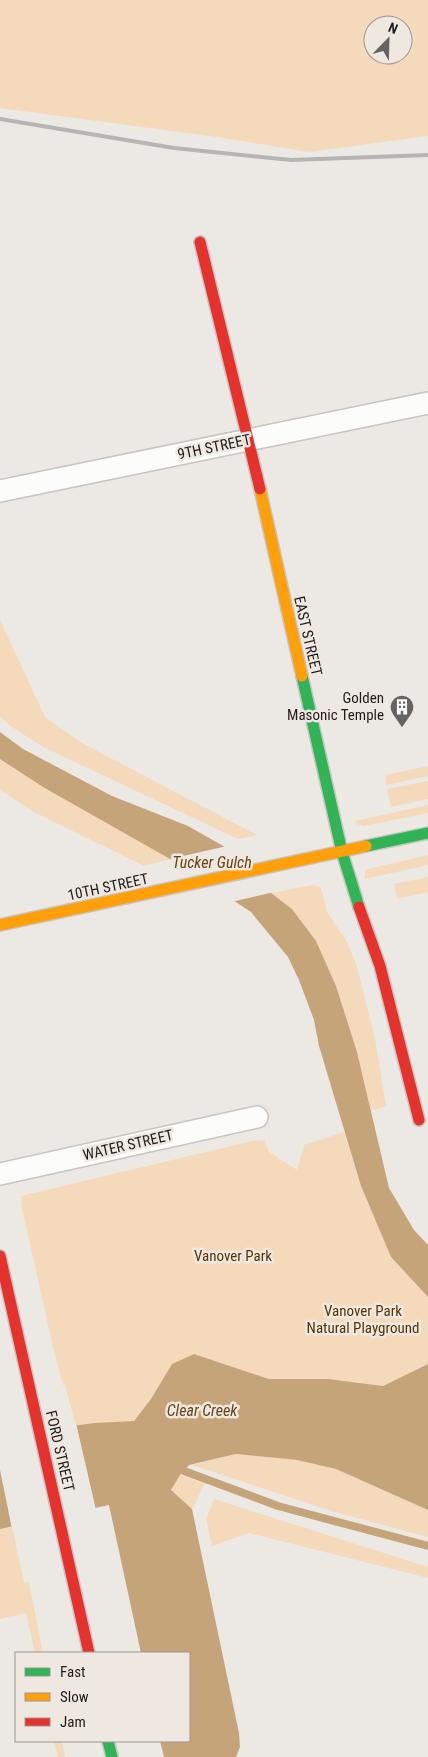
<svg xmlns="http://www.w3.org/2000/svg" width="428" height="1757" viewBox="0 0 428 1757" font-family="'Roboto Condensed',sans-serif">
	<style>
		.green { fill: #f4dabb; fill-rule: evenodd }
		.water { fill: #c6a47a }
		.pier { fill: #ece8e4 }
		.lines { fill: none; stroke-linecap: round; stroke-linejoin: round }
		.stream { stroke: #c6a47a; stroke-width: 8 }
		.street-casing { stroke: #c7c4c1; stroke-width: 24 }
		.fast-casing { stroke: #c7c4c1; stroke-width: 14 }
		.slow-casing { stroke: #c7c4c1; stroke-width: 14 }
		.jam-casing { stroke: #c7c4c1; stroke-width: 14 }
		.street { stroke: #fcfcfb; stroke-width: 21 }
		.fast { stroke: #30b455; stroke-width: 11 }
		.slow { stroke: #ff9f0a; stroke-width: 11 }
		.jam { stroke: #e5322d; stroke-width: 11 }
		.rail { stroke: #b6b5b4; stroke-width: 4 }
		.labels { text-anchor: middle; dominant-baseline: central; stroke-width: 5; stroke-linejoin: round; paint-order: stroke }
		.street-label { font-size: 15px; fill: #1e1c19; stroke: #efe8e1 }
		.poi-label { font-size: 15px; fill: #1e1c19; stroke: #efe8e1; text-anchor: end }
		.park-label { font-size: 15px; fill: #543502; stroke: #efe8e1 }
		.water-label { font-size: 16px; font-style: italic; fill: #654417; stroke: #efe8e1 }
	</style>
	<rect width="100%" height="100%" fill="#ece8e4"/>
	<g class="green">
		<path d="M0 0H428V136L309 152 217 137 0 108ZM373 25H403V55H373Z"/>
		<path d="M0 620 45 717 80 742 257 835 238 839 43 747 9 725 0 716Z"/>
		<path d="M0 759 42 786 170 859 144 866 34 812 0 790Z"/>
		<path d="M428 766V776L386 785 385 775Z"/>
		<path d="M428 781V799L391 807 387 789Z"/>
		<path d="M428 805V813L364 826 356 824 355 821Z"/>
		<path d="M428 855V865L365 879V872L368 869Z"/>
		<path d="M428 877V892L397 899 394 884Z"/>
		<path d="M312 885 319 886 322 891 327 912 347 942 357 967 375 1038 386 1106 371 1111 357 1052 292 909 271 893Z"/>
		<path d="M344 1132 361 1186 391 1257 428 1297V1364L383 1386 328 1379H269L194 1354 172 1364 151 1399 134 1421 76 1426 65 1385H63L55 1356 21 1204H22L21 1196 252 1141 264 1140 269 1152 297 1170 304 1145Z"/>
		<path d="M236 1454 297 1460 336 1469 428 1510V1537L335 1512 192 1465Z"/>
		<path d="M180 1475 205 1483 192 1509 171 1490Z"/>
		<path d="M214 1499 428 1567V1578L249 1533 212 1546 206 1519Z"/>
		<path d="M12 1526 24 1582H29L43 1653H35L26 1613 0 1619V1529Z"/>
		<path d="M54 1741H62L65 1757H58Z"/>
	</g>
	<g class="water">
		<path d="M0 732 23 749 112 796 188 826 225 847 271 893 292 909 316 941 336 986 357 1052 389 1188 414 1230 428 1245V1297L391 1257 361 1186 319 1046 314 1020 299 980 288 957 251 912 170 859 43 787 0 759Z"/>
		<path d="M194 1354 269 1379H328L383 1386 428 1364V1510L336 1469 297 1460 236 1454 189 1465 180 1475 171 1490 192 1509 239 1733 240 1747 236 1757H164L160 1741H189V1653H141L109 1505 0 1529V1435L95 1423 134 1421 151 1399 172 1364Z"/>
	</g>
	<g class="pier">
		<path d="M227 846 274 892 231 902 179 867 170 859Z"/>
		<path d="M76 1423 96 1510 12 1529 0 1470V1432Z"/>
	</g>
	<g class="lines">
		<path class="stream" d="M176 1468 278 1506 428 1546"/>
		<defs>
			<g id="street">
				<path d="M0 491 428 403"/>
				<path d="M0 1174 257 1117"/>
			</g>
			<g id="fast">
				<path d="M302 676 342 852 359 907"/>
				<path d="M366 846 428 833"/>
				<path d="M108 1741 112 1757"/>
			</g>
			<g id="slow">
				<path d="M260 489 302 676"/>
				<path d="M0 925 366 846"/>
			</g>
			<g id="jam">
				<path d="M200 242 260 489"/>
				<path d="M359 907 380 966 419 1120"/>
				<path d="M0 1256 89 1653"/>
			</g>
		</defs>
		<use href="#street" class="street-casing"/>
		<use href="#fast" class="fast-casing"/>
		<use href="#slow" class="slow-casing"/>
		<use href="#jam" class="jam-casing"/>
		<use href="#street" class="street"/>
		<use href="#fast" class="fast"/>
		<use href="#slow" class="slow"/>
		<use href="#jam" class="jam"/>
		<path class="rail" d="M0 119 174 148 291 160 428 155"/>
	</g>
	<defs>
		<symbol id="building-pin" viewBox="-11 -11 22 30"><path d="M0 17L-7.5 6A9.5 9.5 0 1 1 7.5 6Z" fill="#666360" stroke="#efe8e1"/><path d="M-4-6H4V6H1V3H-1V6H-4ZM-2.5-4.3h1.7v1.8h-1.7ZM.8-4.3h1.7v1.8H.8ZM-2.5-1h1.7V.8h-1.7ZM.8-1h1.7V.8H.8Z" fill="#fff"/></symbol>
	</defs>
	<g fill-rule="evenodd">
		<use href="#building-pin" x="388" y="693" width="28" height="38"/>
	</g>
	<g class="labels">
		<g class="street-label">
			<text transform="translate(214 447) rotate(-12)">9TH STREET</text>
			<text transform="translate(308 636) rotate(77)">EAST STREET</text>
			<text transform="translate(108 887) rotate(-12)">10TH STREET</text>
			<text transform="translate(128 1145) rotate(-13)">WATER STREET</text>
			<text transform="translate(60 1451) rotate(77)">FORD STREET</text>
		</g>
		<g class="poi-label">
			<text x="384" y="698">Golden<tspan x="384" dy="17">Masonic Temple</tspan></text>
		</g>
		<g class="park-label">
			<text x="233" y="1256">Vanover Park</text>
			<text x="363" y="1311">Vanover Park<tspan x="363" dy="17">Natural Playground</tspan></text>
		</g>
		<g class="water-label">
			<text x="212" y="862">Tucker Gulch</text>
			<text x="202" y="1410">Clear Creek</text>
		</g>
	</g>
	<rect x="15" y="1652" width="175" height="90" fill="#efe8e1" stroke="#9b9691"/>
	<rect x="25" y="1668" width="25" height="8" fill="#30b455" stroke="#9b9691"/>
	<text x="60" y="1677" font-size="15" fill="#1e1c19">Fast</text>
	<rect x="25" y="1693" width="25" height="8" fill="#ff9f0a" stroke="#9b9691"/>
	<text x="60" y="1702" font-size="15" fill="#1e1c19">Slow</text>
	<rect x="25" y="1718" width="25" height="8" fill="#e5322d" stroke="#9b9691"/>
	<text x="60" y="1727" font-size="15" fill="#1e1c19">Jam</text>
	<g transform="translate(388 40) rotate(23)"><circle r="24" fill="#efe8e1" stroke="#9b9691"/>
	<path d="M0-4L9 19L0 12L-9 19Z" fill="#666360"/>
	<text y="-8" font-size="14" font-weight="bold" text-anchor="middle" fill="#1e1c19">N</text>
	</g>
</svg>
